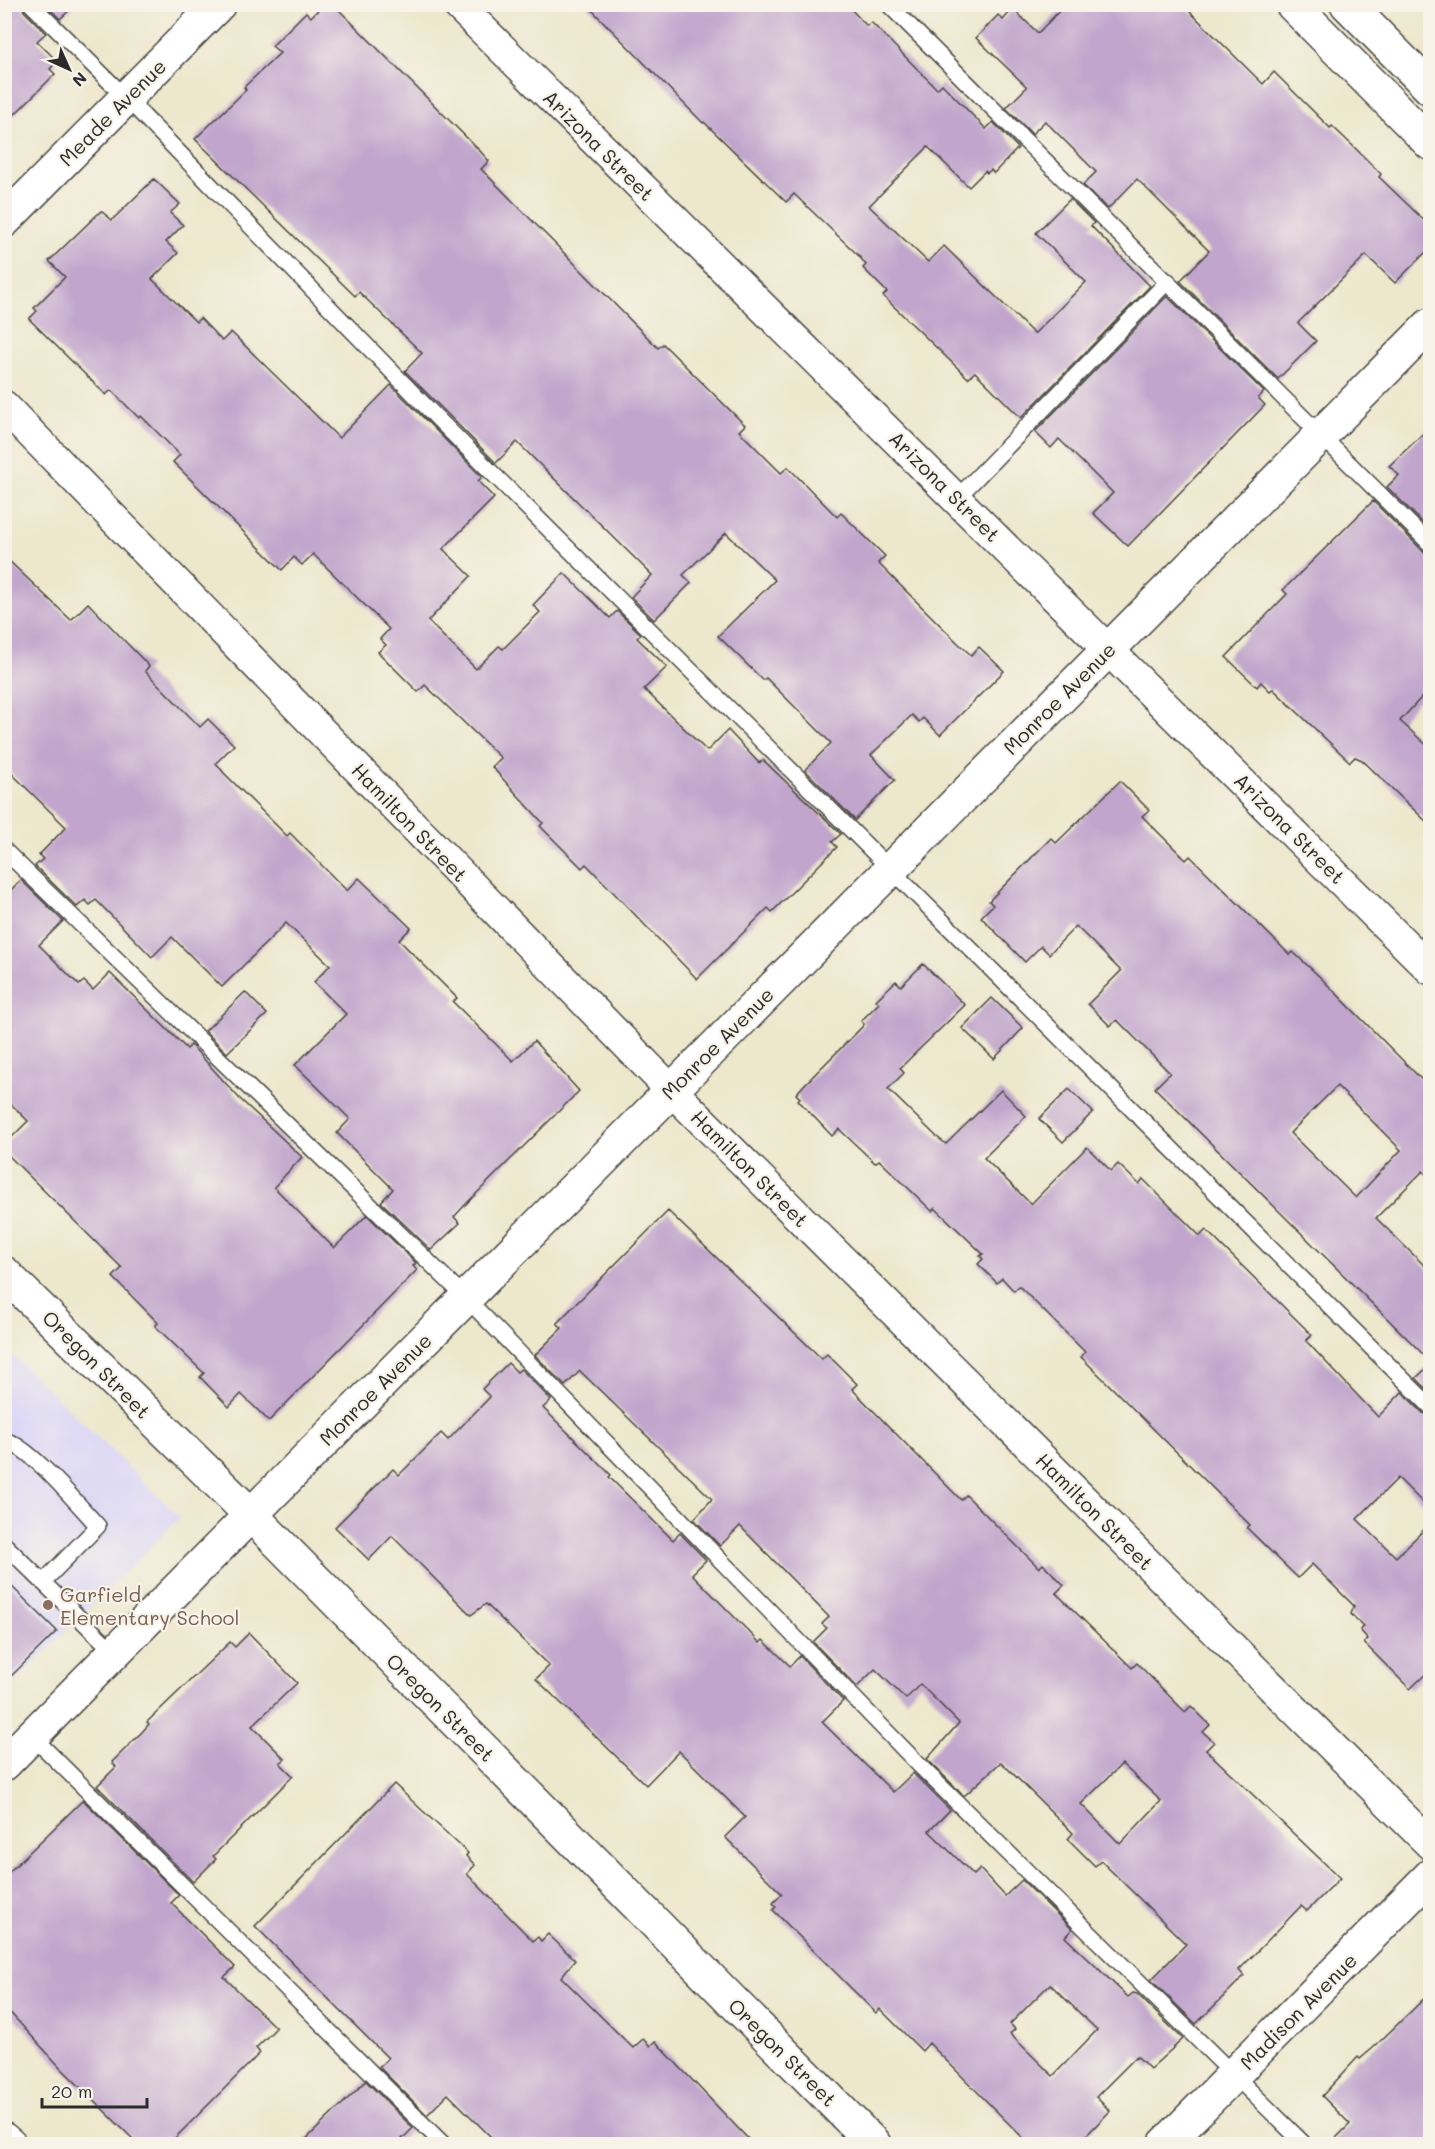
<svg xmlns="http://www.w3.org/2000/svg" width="1435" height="2149" viewBox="0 0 1435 2149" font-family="Mali,sans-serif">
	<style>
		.built { fill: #dad6f7 }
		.building { fill: #c1a5cc; fill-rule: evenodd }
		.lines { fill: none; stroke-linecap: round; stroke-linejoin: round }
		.lane-casing { stroke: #484743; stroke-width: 18 }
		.street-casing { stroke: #484743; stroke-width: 33 }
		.secondary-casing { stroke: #484743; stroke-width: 36 }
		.primary-casing { stroke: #484743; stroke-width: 36 }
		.lane { stroke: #fff; stroke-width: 15 }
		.street { stroke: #fff; stroke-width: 30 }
		.secondary { stroke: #fff; stroke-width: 33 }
		.primary { stroke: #fff; stroke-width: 33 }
		.education-dot { fill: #8d6e63; stroke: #f7f3e8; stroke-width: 2 }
		.labels { text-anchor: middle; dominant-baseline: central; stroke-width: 4.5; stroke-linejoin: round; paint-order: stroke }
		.street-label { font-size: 20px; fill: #2b2b2b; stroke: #f7f3e8 }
		.education-label { font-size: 20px; fill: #785e54; stroke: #f7f3e8; text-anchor: start }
	</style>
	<rect width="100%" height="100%" fill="#f7f3e8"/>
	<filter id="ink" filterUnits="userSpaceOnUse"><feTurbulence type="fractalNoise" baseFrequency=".0167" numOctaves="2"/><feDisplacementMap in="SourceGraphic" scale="12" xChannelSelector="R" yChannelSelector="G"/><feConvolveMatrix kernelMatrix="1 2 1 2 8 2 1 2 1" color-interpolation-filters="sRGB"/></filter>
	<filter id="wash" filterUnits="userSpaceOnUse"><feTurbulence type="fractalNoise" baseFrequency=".008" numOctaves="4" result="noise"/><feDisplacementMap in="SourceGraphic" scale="24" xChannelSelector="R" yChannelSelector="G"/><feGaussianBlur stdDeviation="1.35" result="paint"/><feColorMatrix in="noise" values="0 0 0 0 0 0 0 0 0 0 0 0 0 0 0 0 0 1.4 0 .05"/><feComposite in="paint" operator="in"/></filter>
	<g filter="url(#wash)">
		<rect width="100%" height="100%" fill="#ede7cc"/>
		<path class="built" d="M4 1347 180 1517 5 1692H4Z"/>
		<g id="blocks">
			<g class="building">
				<path d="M4 4H22L24 11 46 33 37 41 57 61 50 69 55 74 4 125Z"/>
				<path d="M45 4H76L60 19Z"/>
				<path d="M324 4H333L481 152 489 161 481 169 658 348 663 344 745 425 739 431 781 473 788 467 837 517 841 513 885 556 878 563 959 644 971 655 979 647 1004 671 940 735 923 718 919 722 912 715 871 755 895 780 855 820 805 770 831 743 766 678 763 680 718 636 775 580 726 533 683 575 691 583 654 620 631 597 652 575 517 442 496 463 405 371 422 353 359 292 355 296 195 139 246 90 244 87 280 53 272 46 306 12 311 17Z"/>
				<path d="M586 4H846L867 26 871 22 937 89 942 84 986 129 993 122 1018 148 994 173 991 170 987 173 985 171 969 187 928 147 869 206 928 262 944 246 1034 334 1086 282 1036 233 1070 199 1094 223 1091 226 1150 286 1021 418 975 372 968 378 883 296 887 292 863 268 866 265 859 256 794 194 786 202 704 122 703 123Z"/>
				<path d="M1066 4H1182L1263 84 1274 72 1330 128 1332 126 1354 147 1381 174 1379 177 1431 227V247L1395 283 1366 255 1298 323 1316 341 1278 379 1180 281 1209 251 1137 179 1108 209 1083 185 1096 172 1045 121 1032 134 1006 108 1027 87 976 38 998 15 1003 20 1013 9 1038 33Z"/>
				<path d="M154 179 180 204 170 213 183 225 166 242 178 253 152 279 196 322 200 318 222 341 231 332 339 438 391 385 482 477 478 481 494 498 443 549 471 576 428 621 476 669 499 646 503 649 540 612 533 605 564 573 610 618 617 611 641 634 637 638 667 667 644 689 707 751 728 730 759 763 763 760 841 834 832 842 837 847 772 912 768 908 697 979 586 864 582 868 540 826 543 823 492 767 501 758 425 685 418 692 378 652 386 645 380 639 389 629 313 554 302 565 294 557 282 570 173 462 180 455 141 416 139 418 111 390 106 395 29 319 37 311 34 308 65 277 49 261 101 211 112 220Z"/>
				<path d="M1167 296 1264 392 1258 398 1265 405 1128 546 1093 513 1113 493 1059 439 1051 448 1035 432Z"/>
				<path d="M1431 426V531L1387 487 1399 475 1389 466Z"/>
				<path d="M1373 501 1423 551 1431 554V687L1400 721 1431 749V826L1362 760 1355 757 1350 762 1273 689 1270 691 1261 682 1257 687 1226 657 1287 594 1283 590Z"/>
				<path d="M4 556 71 620 88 603 149 666 145 671 200 727 208 719 234 745 216 763 224 773 287 836 290 833 347 891 359 878 411 928 399 940 457 998 453 1002 513 1061 534 1041 579 1091 465 1205 454 1217 460 1223 431 1250 381 1202 393 1189 337 1133 350 1119 295 1065 346 1014 314 982 330 965 286 923 222 987 172 937 152 957 96 900 90 905 85 900 77 907 35 866 43 859 39 855 66 827 4 766Z"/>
				<path d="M1120 781 1149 810 1142 816 1186 860 1190 856 1290 955 1293 952 1321 978 1431 1089V1179L1423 1171 1376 1218 1431 1272V1362L1155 1088 1170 1073 1117 1020 1110 1026 1088 1004 1121 971 1076 926 1049 954 1041 946 1025 962 981 917 993 905 989 901 1051 838 1056 843ZM1337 1086 1401 1150 1356 1198 1290 1133Z"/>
				<path d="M21 880 63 921 39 945 79 985 84 981 93 990 110 973 187 1049 191 1045 240 1099 302 1157 274 1187 334 1248 367 1215 416 1263 413 1266 417 1270 269 1421 241 1394 229 1407 200 1377 204 1373 155 1326 158 1323 113 1277 122 1268 4 1151V1145L28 1121 4 1097V897Z"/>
				<path d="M923 964 965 1005 900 1068 904 1073 888 1089 937 1137 946 1144 1001 1090 1026 1116 984 1158 1031 1204 1087 1147 1111 1171 1118 1164 1139 1184 1143 1179 1200 1236 1206 1230 1312 1335 1306 1341 1378 1417 1402 1392 1423 1413 1431 1415V1511L1398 1478 1357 1519 1396 1557 1431 1523V1669L1410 1689 1364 1643 1368 1639 1360 1630 1363 1626 1351 1614 1354 1606 1312 1564 1298 1578 1247 1528 1250 1525 1081 1357 1085 1352 1019 1286 1014 1291 1002 1278 997 1283 978 1264 983 1259 980 1256 983 1254 935 1208 932 1211 879 1160 875 1163 839 1129 832 1136 798 1100 800 1098 796 1094 804 1085 862 1027 864 1024 861 1021 879 1003 876 1000 896 981 901 986Z"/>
				<path d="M245 992 267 1014 227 1053 205 1031Z"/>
				<path d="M992 998 1023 1028 994 1059 962 1028Z"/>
				<path d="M1069 1089 1093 1112 1063 1142 1039 1119Z"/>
				<path d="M668 1211 822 1359 827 1354 857 1384 852 1389 961 1500 966 1495 1039 1568 1043 1564 1064 1585 1056 1593 1132 1668 1137 1663 1185 1712 1191 1706 1210 1725 1203 1732 1214 1742 1206 1750 1340 1878 1307 1911 1301 1906 1239 1970 1244 1976 1196 2024 1151 1980 1186 1944 1101 1861 1095 1866 1068 1839 1073 1833 1001 1762 964 1796 927 1759 959 1723 920 1684 906 1699 875 1669 857 1687 813 1642 827 1628 822 1624 829 1617 740 1526 720 1546 694 1519 712 1499 580 1371 565 1386 535 1355 562 1328 557 1323ZM1122 1764 1161 1801 1120 1844 1081 1804Z"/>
				<path d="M508 1363 517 1372 521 1369 551 1400 543 1408 611 1475 609 1477 673 1540 680 1533 706 1560 692 1574 760 1643 763 1640 790 1666 800 1656 843 1701 822 1722 893 1792 913 1773 950 1810 929 1831 974 1875 980 1869 1005 1896 1022 1880 1072 1929 1065 1937 1128 1997 1133 1993 1137 1994 1183 2039 1150 2069 1137 2056 1096 2097 1110 2111 1077 2145H1030L929 2043 922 2051 880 2009 876 2013 773 1910 776 1907 773 1903 782 1894 725 1837 745 1817 679 1751 646 1785 536 1679 549 1666 486 1604 471 1615 392 1536 369 1560 335 1527 393 1469 399 1475 441 1433 448 1440 490 1397 482 1389ZM1050 1984 1097 2030 1053 2076 1010 2034 1015 2029 1010 2024Z"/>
				<path d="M1431 1364V1393L1416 1378Z"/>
				<path d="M4 1579 57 1631 4 1683Z"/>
				<path d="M249 1633 297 1683 252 1726 285 1759 280 1763 293 1776 213 1856 216 1859 193 1882 97 1786 116 1767 112 1762 142 1732 149 1724 147 1722 230 1642 235 1647Z"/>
				<path d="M394 1784 468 1853 466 1856 475 1865 467 1874 533 1941 538 1937 541 1941 548 1934 575 1960 561 1977 633 2048 643 2039 650 2046 655 2041 754 2145H499L448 2094 427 2115 379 2067 388 2058 255 1926Z"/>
				<path d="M83 1800 179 1895 171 1903 235 1967 224 1977 276 2028 256 2048 260 2053 168 2145H139L61 2068 4 2006V1877Z"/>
				<path d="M1431 1992V2145H1329L1350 2124 1322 2096 1358 2057 1360 2059 1373 2048Z"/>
				<path d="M366 2081 413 2128 396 2145H300Z"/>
			</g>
		</g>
	</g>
	<g filter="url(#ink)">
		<use href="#blocks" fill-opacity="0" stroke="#484743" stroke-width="1.5"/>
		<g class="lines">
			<defs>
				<g id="lane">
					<path d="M31 4 126 98 439 420 1430 1406"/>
					<path d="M888 4 1430 544"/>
					<path d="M957 498 1168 281"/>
					<path d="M4 850 466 1298 922 1768 1304 2144"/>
					<path d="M4 1440C30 1446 78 1505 98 1526L43 1582"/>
					<path d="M4 1544 115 1653"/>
					<path d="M32 1736 443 2144"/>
				</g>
				<g id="street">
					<path d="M457 4 1430 969"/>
					<path d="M4 406 671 1090 1430 1844"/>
					<path d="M4 2138 11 2144"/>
				</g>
				<g id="secondary">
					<path d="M4 221 219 4"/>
					<path d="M4 1273 251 1515 874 2144"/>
					<path d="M4 1764 1430 325"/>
					<path d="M1165 2144 1430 1876"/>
				</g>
				<g id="primary">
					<path d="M1292 4 1430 143"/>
					<path d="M1347 4 1430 88"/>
				</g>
			</defs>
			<use href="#lane" class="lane-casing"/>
			<use href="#street" class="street-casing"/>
			<use href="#secondary" class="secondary-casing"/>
			<use href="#primary" class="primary-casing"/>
			<use href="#lane" class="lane"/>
			<use href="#street" class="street"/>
			<use href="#secondary" class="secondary"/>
			<use href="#primary" class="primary"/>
		</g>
	</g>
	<circle class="education-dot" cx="48" cy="1605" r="6"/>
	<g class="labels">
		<g class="street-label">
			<text transform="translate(112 112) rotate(-45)">Meade Avenue</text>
			<text transform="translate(599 145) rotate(45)">Arizona Street</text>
			<text transform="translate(945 486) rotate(45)">Arizona Street</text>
			<text transform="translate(1059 698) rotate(-45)">Monroe Avenue</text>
			<text transform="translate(410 822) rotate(46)">Hamilton Street</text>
			<text transform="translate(1290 828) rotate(45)">Arizona Street</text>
			<text transform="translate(717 1043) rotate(-45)">Monroe Avenue</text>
			<text transform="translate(750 1168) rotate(45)">Hamilton Street</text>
			<text transform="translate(97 1364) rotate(45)">Oregon Street</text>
			<text transform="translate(375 1389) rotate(-45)">Monroe Avenue</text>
			<text transform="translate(1095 1511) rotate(45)">Hamilton Street</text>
			<text transform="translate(441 1707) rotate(45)">Oregon Street</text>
			<text transform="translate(1298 2011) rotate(-45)">Madison Avenue</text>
			<text transform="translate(783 2052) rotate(45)">Oregon Street</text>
		</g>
		<g class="education-label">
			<text x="60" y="1594">Garfield<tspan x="60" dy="23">Elementary School</tspan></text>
		</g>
	</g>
	<rect width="1435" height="2149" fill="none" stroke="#f7f3e8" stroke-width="24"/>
	<g transform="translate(69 69) rotate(135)" stroke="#f7f3e8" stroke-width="4.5" paint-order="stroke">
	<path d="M0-4.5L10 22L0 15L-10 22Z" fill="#2b2b2b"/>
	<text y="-9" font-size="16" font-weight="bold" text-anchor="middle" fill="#2b2b2b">N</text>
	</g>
	<path d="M42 2098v9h105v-9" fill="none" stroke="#2b2b2b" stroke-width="3"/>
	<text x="51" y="2098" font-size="18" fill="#2b2b2b" stroke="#f7f3e8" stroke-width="4.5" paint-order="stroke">20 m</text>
</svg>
